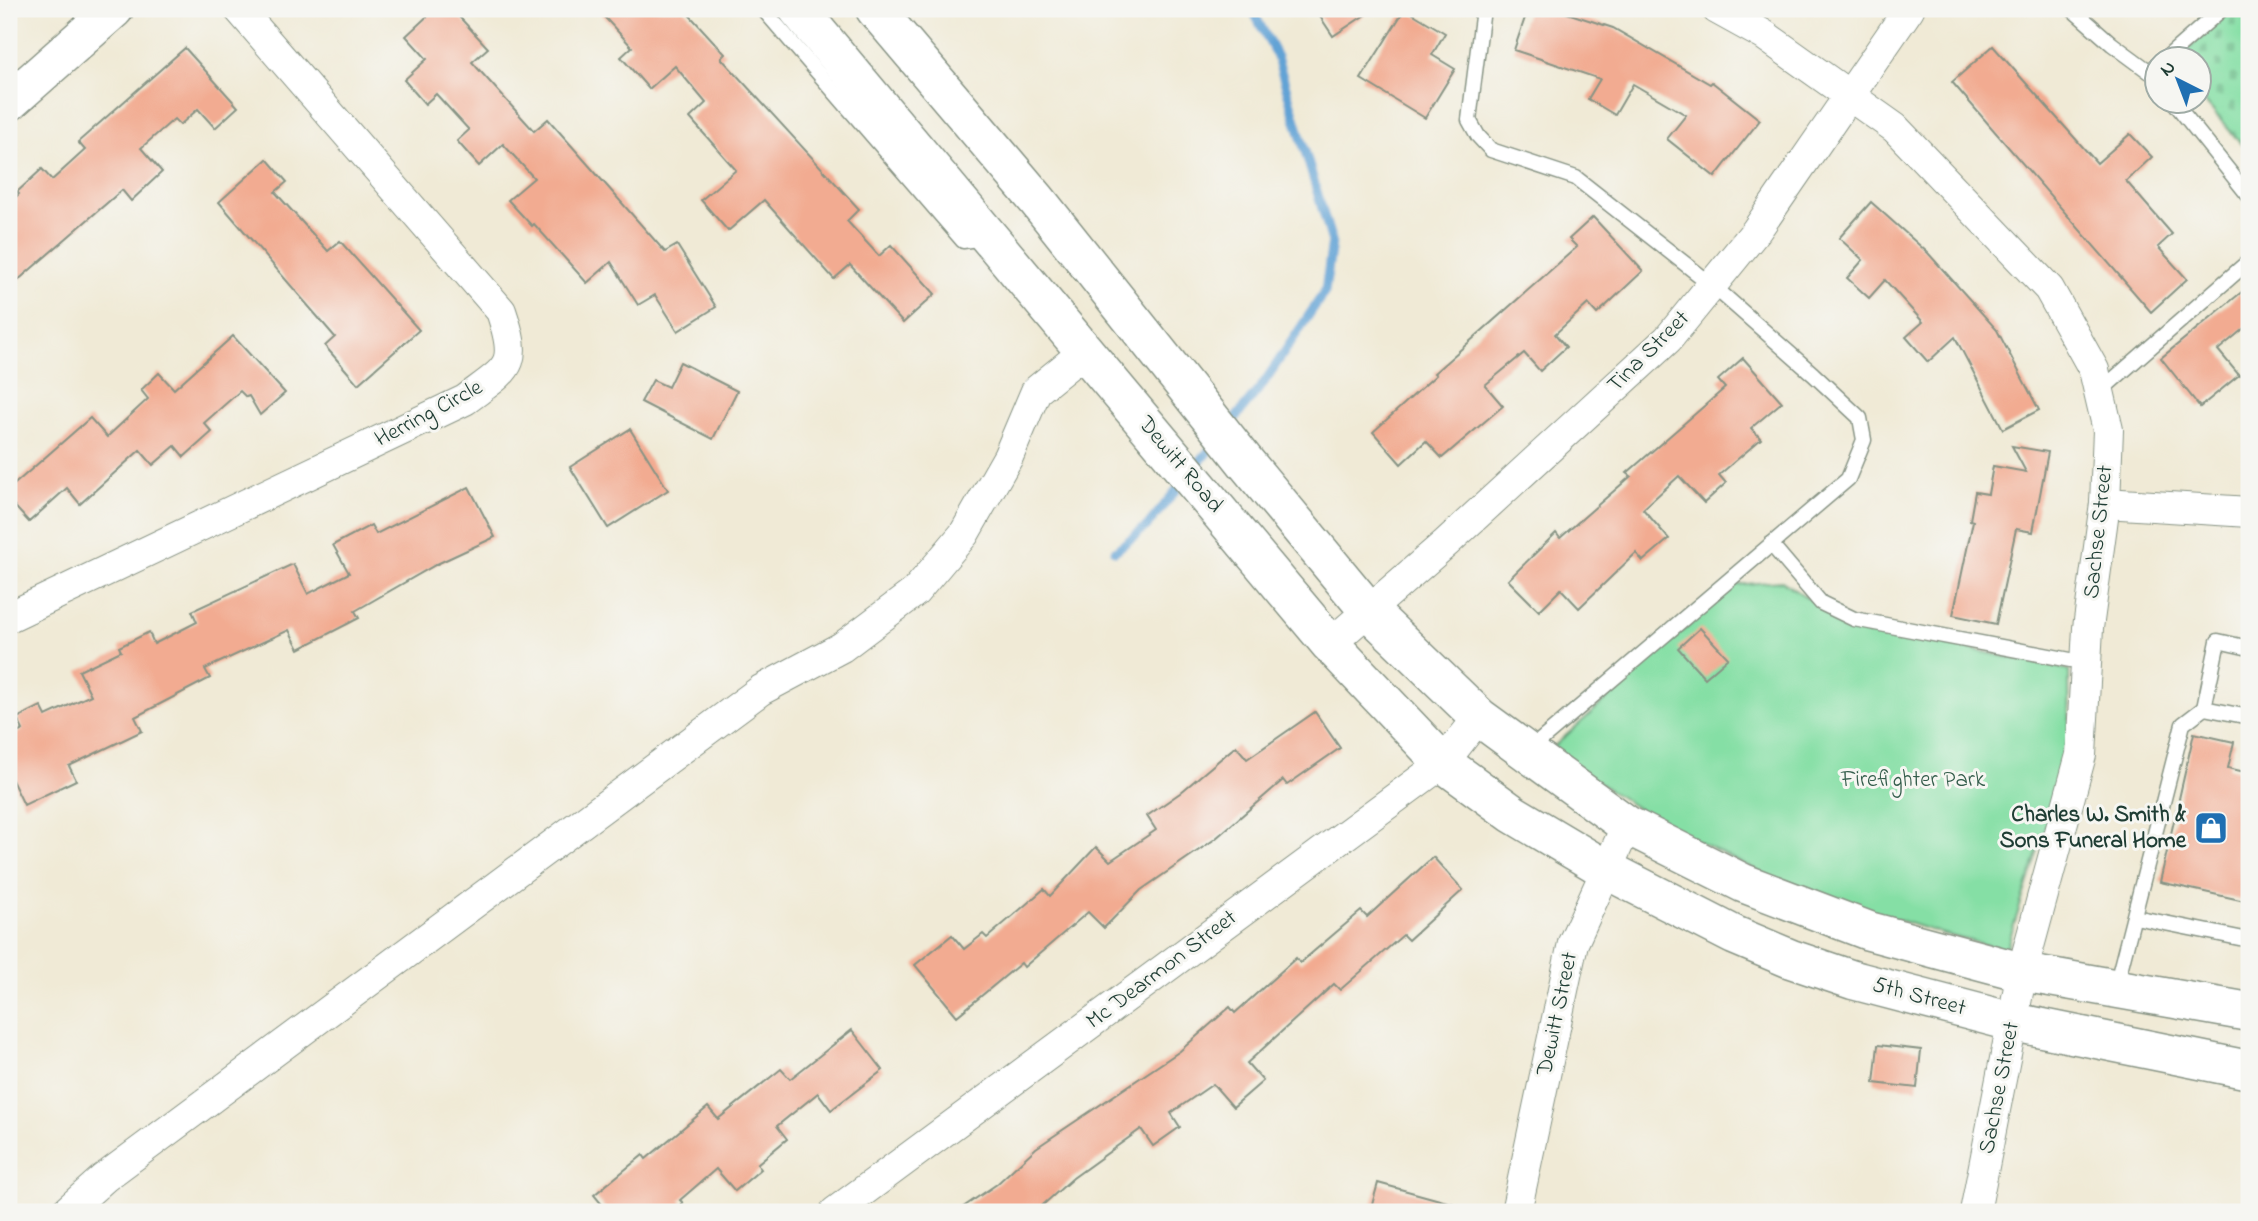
<svg xmlns="http://www.w3.org/2000/svg" width="2258" height="1221" viewBox="0 0 2258 1221" font-family="'Indie Flower',sans-serif">
	<style>
		.cemetery { fill: url(#cemetery-stones); stroke: #528e6c; stroke-width: 2 }
		.green { fill: #85dfa5; stroke: #528e6c; stroke-width: 2 }
		.lines { fill: none; stroke-linecap: round; stroke-linejoin: round }
		.stream { stroke: #62a3d5; stroke-width: 9 }
		.building { fill: #f2ab91 }
		.lane-casing { stroke: #889485; stroke-width: 17 }
		.street-casing { stroke: #889485; stroke-width: 32 }
		.secondary-casing { stroke: #889485; stroke-width: 41 }
		.lane { stroke: #fff; stroke-width: 14 }
		.street { stroke: #fff; stroke-width: 30 }
		.secondary { stroke: #fff; stroke-width: 38 }
		.labels { text-anchor: middle; dominant-baseline: central; stroke-width: 6; stroke-linejoin: round; paint-order: stroke }
		.street-label { font-size: 23px; fill: #1f3d34; stroke: #f6f6f2 }
		.park-label { font-size: 23px; fill: #335d4b; stroke: #f6f6f2 }
		.poi-label { font-size: 23px; font-weight: bold; fill: #1f3d34; stroke: #f6f6f2; text-anchor: end }
	</style>
	<defs>
		<pattern id="cemetery-stones" width="16" height="16" patternUnits="userSpaceOnUse" patternTransform="scale(1.75)"><rect width="16" height="16" fill="#85dfa5"/><path d="M2 7V4a2 2 0 0 1 4 0v3zM10 15v-3a2 2 0 0 1 4 0v3z" fill="#72c08f"/></pattern>
	</defs>
	<rect width="100%" height="100%" fill="#f6f6f2"/>
	<filter id="ink" filterUnits="userSpaceOnUse"><feTurbulence type="fractalNoise" baseFrequency=".0143" numOctaves="2"/><feDisplacementMap in="SourceGraphic" scale="14" xChannelSelector="R" yChannelSelector="G"/><feConvolveMatrix kernelMatrix="1 2 1 2 8 2 1 2 1" color-interpolation-filters="sRGB"/></filter>
	<filter id="wash" filterUnits="userSpaceOnUse"><feTurbulence type="fractalNoise" baseFrequency=".00686" numOctaves="4" result="noise"/><feDisplacementMap in="SourceGraphic" scale="28" xChannelSelector="R" yChannelSelector="G"/><feGaussianBlur stdDeviation="1.57" result="paint"/><feColorMatrix in="noise" values="0 0 0 0 0 0 0 0 0 0 0 0 0 0 0 0 0 1.4 0 .05"/><feComposite in="paint" operator="in"/></filter>
	<g filter="url(#wash)">
		<rect width="100%" height="100%" fill="#f0ead6"/>
		<path class="cemetery" d="M2233 9H2249V153L2199 95 2198 60H2175Z"/>
		<path class="green" d="M1782 581 1846 623 2069 670 2070 750 2006 950 1943 934 1784 884 1656 821 1550 750 1734 585Z"/>
		<g class="lines">
			<g class="stream">
				<path d="M1229 426 1263 384 1325 291 1332 242 1277 57 1252 9"/>
				<path d="M1195 467 1218 440"/>
				<path d="M1115 551 1147 526 1182 483"/>
			</g>
		</g>
		<g id="blocks">
			<g class="building">
				<path d="M435 9H452L488 48 472 62 534 131 548 119 665 252 677 245 716 307 678 331 655 295 638 305 611 262 587 283 534 224 532 226 508 200 534 178 503 144 479 166 457 141 469 130 436 94 425 104 404 80 427 59 406 36Z"/>
				<path d="M597 9H684L725 54 721 58 859 209 847 221 879 256 891 245 935 294 903 323 850 265 834 279 764 200 728 231 701 200 736 170 690 118 706 103 675 66 649 89 621 57 632 47Z"/>
				<path d="M1315 9H1374L1333 36Z"/>
				<path d="M1405 9 1445 33 1432 55 1455 69 1425 118 1361 79Z"/>
				<path d="M1528 9H1555L1613 28 1710 84 1712 82 1760 120 1715 177 1667 139 1686 115 1633 84 1615 115 1588 99 1600 79 1514 50Z"/>
				<path d="M1993 46 2097 163 2130 134 2152 157 2126 181 2172 234 2158 247 2187 279 2151 312 1952 82Z"/>
				<path d="M185 48 238 107 215 128 198 109 180 125 174 119 141 148 162 172 131 201 122 190 9 288V203L19 194 17 192 42 169 52 180 85 150 78 142Z"/>
				<path d="M267 159 287 182 275 192 328 251 340 241 419 330 358 384 325 346 335 337 219 202Z"/>
				<path d="M1871 202 1928 253 1997 330 2039 410 2003 429 1955 337 1928 362 1906 337 1923 322 1885 280 1869 298 1847 278 1863 260 1839 238Z"/>
				<path d="M1593 217 1643 271 1597 314 1588 304 1555 334 1566 347 1540 371 1524 353 1485 385 1503 406 1442 458 1426 441 1401 464 1373 432 1436 375 1434 373 1577 247 1569 239Z"/>
				<path d="M2249 286V324L2218 350 2239 375 2200 407 2161 358Z"/>
				<path d="M233 336 285 393 260 415 249 396 246 397 240 391 204 423 212 432 184 457 175 446 153 465 140 450 80 504 67 488 29 522 9 500V489L90 418 107 437 148 399 141 390 159 373 174 389Z"/>
				<path d="M1743 358 1782 402 1751 428 1761 439 1719 475 1726 483 1704 503 1679 476 1643 509 1669 539 1643 561 1636 553 1579 608 1561 589 1539 611 1508 580 1556 533 1560 538 1631 476 1627 473 1725 388 1718 380Z"/>
				<path d="M680 362 737 391 713 439 641 402 653 380 668 387Z"/>
				<path d="M630 429 668 490 608 528 570 467Z"/>
				<path d="M2012 446 2048 452 2033 532 2016 529 1996 624 1953 615 1973 521 1970 520 1975 492 1988 494 1993 466 2026 472Z"/>
				<path d="M469 487 495 537 437 564 355 611 359 618 299 649 289 630 205 669 210 678 135 717 142 731 69 766 76 780 24 805 9 774V737L23 730 17 718 41 706 46 716 91 695 79 671 121 651 119 647 149 632 154 644 197 622 192 611 293 564 308 594 349 573 333 545 371 525 376 534Z"/>
				<path d="M1700 628 1728 658 1705 678 1678 648Z"/>
				<path d="M1315 712 1340 748 1287 785 1283 780 1215 839 1141 890 1104 928 1088 912 1024 967 1021 963 957 1016 915 965 952 935 964 949 983 934 987 938 1044 889 1050 896 1096 847 1110 861 1156 830 1147 816 1180 793 1236 746 1247 759Z"/>
				<path d="M2194 733 2234 742 2228 768 2249 773V902L2160 882Z"/>
				<path d="M1433 857 1463 890 1408 940 1403 935 1340 990 1334 984 1247 1063 1263 1081 1233 1107 1213 1084 1171 1113 1180 1127 1153 1146 1141 1129 1073 1178 1035 1212H956L997 1184 1036 1148 1180 1051 1230 1007 1235 1013 1296 958 1300 963 1361 911 1367 917Z"/>
				<path d="M852 1030 883 1070 831 1110 818 1093 777 1126 787 1139 757 1164 761 1169 735 1191 716 1169 680 1200 683 1203 671 1212H608L594 1195 643 1155 646 1159 708 1107 718 1119 781 1069 790 1079Z"/>
				<path d="M1878 1045 1921 1050 1917 1088 1874 1083Z"/>
				<path d="M1378 1183 1458 1205 1457 1212H1370Z"/>
			</g>
		</g>
	</g>
	<g filter="url(#ink)">
		<use href="#blocks" fill-opacity="0" stroke="#889485" stroke-width="2"/>
		<g class="lines">
			<defs>
				<g id="lane">
					<path d="M763 9 963 241 984 238"/>
					<path d="M1483 9 1469 120 1478 136 1491 150 1576 178 1712 285 1813 374 1860 418 1864 440 1848 479 1528 751"/>
					<path d="M2072 9 2112 44 2150 72 2156 66"/>
					<path d="M2164 60 2222 9"/>
					<path d="M2174 102 2249 196"/>
					<path d="M2099 392 2249 261"/>
					<path d="M1771 544 1821 603 1854 619 2086 663"/>
					<path d="M2204 708 2249 717"/>
					<path d="M2135 917 2249 940"/>
					<path d="M2116 986 2183 724 2204 708 2218 641 2249 648"/>
				</g>
				<g id="street">
					<path d="M1717 9 1764 35 1895 128 2049 289 2094 370 2108 430 2105 503 2088 628 2081 755 2022 972 1975 1212"/>
					<path d="M2105 503 2249 512"/>
					<path d="M9 617 465 400C509 367 520 367 501 311L239 9"/>
					<path d="M1330 644 1446 543 1668 339 1756 231 1909 9"/>
					<path d="M66 1212 104 1178 761 690 842 647 915 592 964 534 1008 457 1036 391 1084 352"/>
					<path d="M835 1212 1443 763 1479 717"/>
					<path d="M1516 1212 1573 943 1627 825"/>
				</g>
				<g id="secondary">
					<path d="M798 9 1330 644 1443 763 1513 814 1607 870 1734 935 1791 959 1853 980 2013 1022 2249 1070"/>
					<path d="M875 9 1037 200 1247 464 1368 610 1479 717 1557 774 1627 825 1743 883 1869 931 2022 972 2249 1012"/>
					<path d="M9 102 114 9"/>
				</g>
			</defs>
			<use href="#lane" class="lane-casing"/>
			<use href="#street" class="street-casing"/>
			<use href="#secondary" class="secondary-casing"/>
			<use href="#lane" class="lane"/>
			<use href="#street" class="street"/>
			<use href="#secondary" class="secondary"/>
		</g>
	</g>
	<defs>
		<symbol id="shop-square" viewBox="-11 -11 22 22"><rect x="-9" y="-9" width="18" height="18" rx="4" fill="#1f6fb2" stroke="#f6f6f2"/><path d="M-5-2.5h2.3a2.7 3.5 0 0 1 5.4 0H5L5.5 6h-11ZM-1.5-2.5h3a1.5 2.3 0 0 0-3 0Z" fill="#fff"/></symbol>
	</defs>
	<g fill-rule="evenodd">
		<use href="#shop-square" x="2192" y="809" width="38" height="38"/>
	</g>
	<g class="labels">
		<g class="street-label">
			<text transform="translate(1649 352) rotate(-45)">Tina Street</text>
			<text transform="translate(429 414) rotate(-28)">Herring Circle</text>
			<text transform="translate(1180 465) rotate(50)">Dewitt Road</text>
			<text transform="translate(2099 532) rotate(-84)">Sachse Street</text>
			<text transform="translate(1162 970) rotate(-37)">Mc Dearmon Street</text>
			<text transform="translate(1919 997) rotate(15)">5th Street</text>
			<text transform="translate(1558 1014) rotate(-78)">Dewitt Street</text>
			<text transform="translate(2000 1088) rotate(-79)">Sachse Street</text>
		</g>
		<g class="park-label">
			<text x="1913" y="780">Firefighter Park</text>
		</g>
		<g class="poi-label">
			<text x="2186" y="815">Charles W. Smith &amp;<tspan x="2186" dy="26">Sons Funeral Home</tspan></text>
		</g>
	</g>
	<rect width="2258" height="1221" fill="none" stroke="#f6f6f2" stroke-width="35"/>
	<g transform="translate(2178 80) rotate(318)"><circle r="33" fill="#f6f6f2" stroke="#a0aca6" stroke-width="2"/>
	<path d="M0-5L12 26L0 18L-12 26Z" fill="#1f6fb2"/>
	<text y="-10" font-size="19" font-weight="bold" text-anchor="middle" fill="#1f3d34">N</text>
	</g>
</svg>
